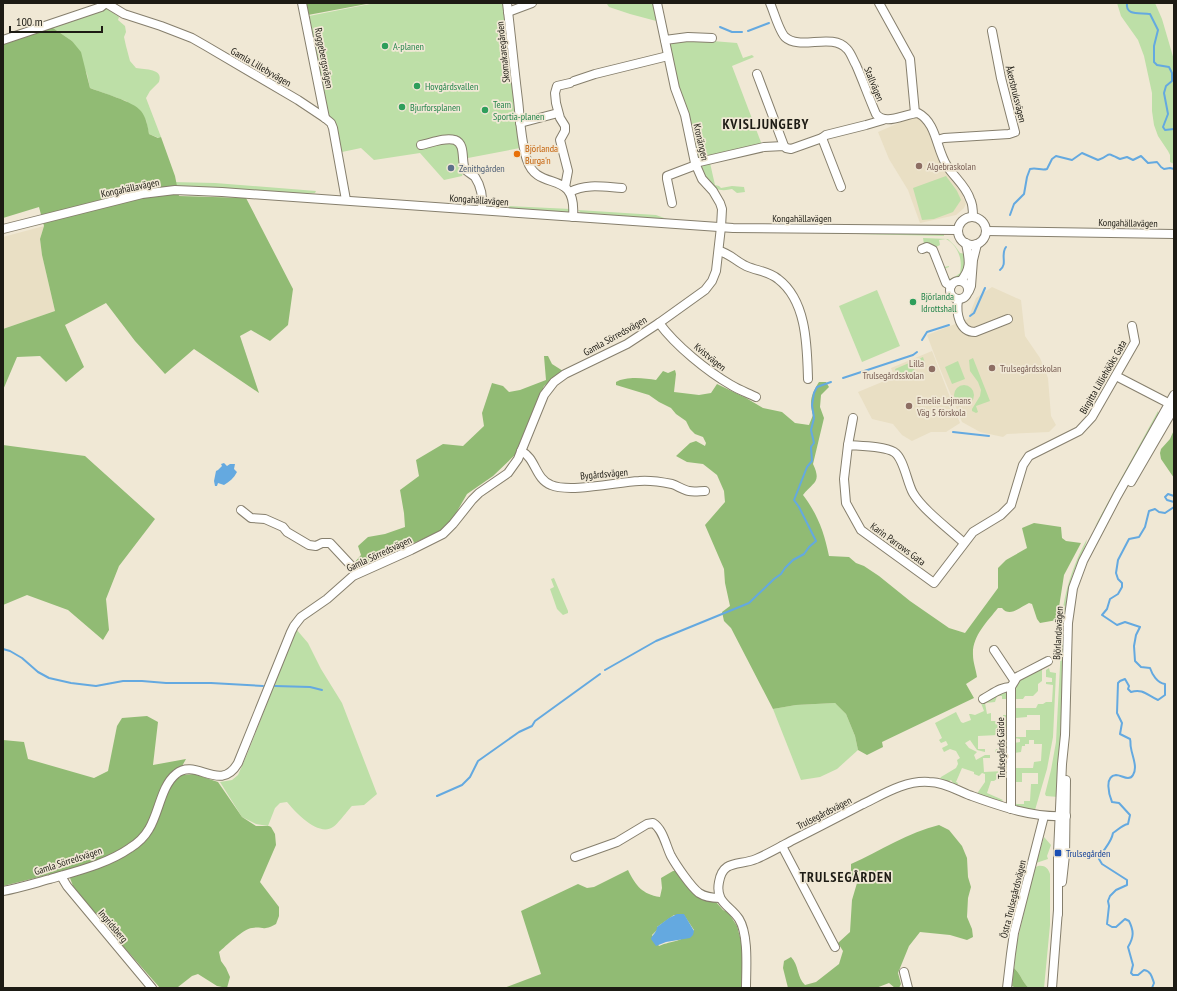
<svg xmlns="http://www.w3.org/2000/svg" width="1177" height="991" viewBox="0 0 1177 991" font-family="'PT Sans Narrow',sans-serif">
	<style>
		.built { fill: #e9dfc4 }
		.green { fill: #bddfa7 }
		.forest { fill: #91bb74; fill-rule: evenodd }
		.water { fill: #64a9e0 }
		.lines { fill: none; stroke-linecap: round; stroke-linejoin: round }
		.stream { stroke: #64a9e0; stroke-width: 2 }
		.minor-casing { stroke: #867f6d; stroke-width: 10 }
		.minor { stroke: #fff; stroke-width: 8 }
		.leisure-dot { fill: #2e9e5b; stroke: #f0e8d5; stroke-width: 1.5 }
		.food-dot { fill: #e8710a; stroke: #f0e8d5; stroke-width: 1.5 }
		.education-dot { fill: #8d6e63; stroke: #f0e8d5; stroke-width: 1.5 }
		.service-dot { fill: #5c6f8a; stroke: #f0e8d5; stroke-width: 1.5 }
		.transit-dot { fill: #1a4fb4; stroke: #f0e8d5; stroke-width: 1.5 }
		.labels { text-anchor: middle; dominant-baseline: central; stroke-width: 3.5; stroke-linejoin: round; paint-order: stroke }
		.leisure-label { font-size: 10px; fill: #27864d; stroke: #f0e8d5; text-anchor: start }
		.street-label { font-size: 10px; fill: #1d1b14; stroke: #f0e8d5 }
		.food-label { font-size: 10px; fill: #c56008; stroke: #f0e8d5; text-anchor: start }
		.education-label { font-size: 10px; fill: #785e54; stroke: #f0e8d5; text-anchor: start }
		.service-label { font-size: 10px; fill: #4e5e75; stroke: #f0e8d5; text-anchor: start }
		.transit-label { font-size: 10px; fill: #164399; stroke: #f0e8d5; text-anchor: start }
		.district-label { font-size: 14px; font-weight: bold; letter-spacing: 1px; fill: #1d1b14; stroke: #f0e8d5 }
	</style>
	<rect width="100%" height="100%" fill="#f0e8d5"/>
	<g class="built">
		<path d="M910 118H918L925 123 940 159 948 174 962 194 966 204 964 208 956 215 920 223 908 190 889 159 878 132Z"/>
		<path d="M44 226 40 239 42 255 55 311 3 329V237Z"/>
		<path d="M992 287 1021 300 1025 336 1040 358 1048 378 1051 416 1056 425 1049 432 1007 434 1003 437 980 432 962 422 936 359 927 335 968 319 976 298Z"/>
		<path d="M932 351 960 423 946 432H931L912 441 902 435 893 424 872 419 858 392 894 377 891 368Z"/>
	</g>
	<g class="green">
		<path d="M375 3H503L520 148 468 158 462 176 444 180 420 153 374 160 361 148 342 152 335 122 327 114 309 16Z"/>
		<path d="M612 3H656L660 22 630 14 609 7 607 4H612Z"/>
		<path d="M1117 3H1155L1162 19 1174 60V164L1170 162V155L1168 151 1158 136 1154 125 1152 111V93L1144 56 1138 40 1121 16Z"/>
		<path d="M106 8 119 17 118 20 125 26 126 32 124 37 126 46 130 61 136 68C145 70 164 68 159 82L150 91 146 98 161 137 159 138 149 134 146 120 126 101 90 88 87 74 72 41 50 26Z"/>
		<path d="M700 40 737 43 743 58 752 55 754 57 732 66 762 145 707 158 697 156 669 51 672 42Z"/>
		<path d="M710 163 715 185 719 186 721 188 732 186 744 187 745 192 737 193 732 189C713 194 705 182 700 165Z"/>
		<path d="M946 176 957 191 961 200 953 212 934 219 922 220 913 188Z"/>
		<path d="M172 182 215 183 316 191 315 193 305 194 135 191Z"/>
		<path d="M487 205 571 209 568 212 488 207Z"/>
		<path d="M578 210 656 215 667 219 582 214Z"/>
		<path d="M812 232 928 233 944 234V236L812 233Z"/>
		<path d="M923 238 948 239 955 246 960 253 966 254C966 257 968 262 968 264 966 273 958 280 949 280L947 274 950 279 956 276 960 273C963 259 958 246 946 239L939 240 940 245 936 247 944 267 949 266V267L944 269 942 268 933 245 930 243 924 244Z"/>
		<path d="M877 290 900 346 862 362 839 306Z"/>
		<path d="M923 357 925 363 914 368 915 373 913 374 911 372 898 377 895 369Z"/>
		<path d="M973 358 990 401 976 406 978 412 976 413 972 411V409L980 396 981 390 978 382 970 371 969 360Z"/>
		<path d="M958 361 965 379 952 384 945 367Z"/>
		<circle cx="964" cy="395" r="10"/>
		<path d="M1158 411 1159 416 1109 504 1094 528Z"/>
		<path d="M1087 539C1085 550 1078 560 1074 571 1069 584 1067 598 1065 611L1058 797 1046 796 1045 794 1051 770 1056 742 1063 608C1067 583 1075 561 1087 539Z"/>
		<path d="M554 578 568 611V613L563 615 557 609 550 589 554 587 551 579Z"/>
		<path d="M296 629 308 643 321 669 342 703 377 794 364 805 352 806C348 810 337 825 333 827 319 837 296 813 287 802L280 803 275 808 268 826 256 824 242 817 220 782 232 780 238 775 248 752Z"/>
		<path d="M1042 666V681L1038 684V691L1033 696H1025L1023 699H1013L1015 681Z"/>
		<path d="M1049 668 1050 672 1056 673 1053 737 1047 769 1035 810 1016 807 1014 803 1017 804H1024V801H1030L1031 784H1038V773H1022V782H1015L1014 768H1033L1034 762 1041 761 1042 744H1034V740H1029V744H1025V746H1022L1021 752 1014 753V743L1020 742V739L1014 738V737H1026V730H1040V715H1027V717L1015 718 1014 709 1016 708H1036L1038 704H1043L1046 702H1052L1053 685 1046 684V682H1052V678L1046 677V670Z"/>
		<path d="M1007 690 1009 699H1002V696H997L995 702 985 703 987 714 991 713V721H1003V715H1009V728H1004V748H999V752H995L996 749H999L998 735 978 736V749H985V752L977 750 970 740 965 743 969 748 977 752 974 755 976 760 985 755H990V758H983L984 772 1004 771V757H998V755L1006 754 1008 756 1010 778H998L994 781H991L987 793 1003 800 999 803 976 795 985 782V774L982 773 979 776 974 774V772L962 768 956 782 958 783 956 787 951 780 948 782H942L940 779 941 777 956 768 958 764 957 760 960 758 956 751 950 749 944 752 942 748 948 745 946 741 941 743 939 740 942 738 935 723 956 712 961 722 963 723 971 720 969 714H971L975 715 984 711 981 703 1002 691Z"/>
		<path d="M835 703 846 714 855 736 858 750 837 769 820 777 801 780 773 709 796 705Z"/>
		<path d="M1044 837 1051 845 1047 856 1048 859 1036 863Z"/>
		<path d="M1038 866C1045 865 1048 868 1050 874V925L1044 988H1029C1022 982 1021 974 1014 968L1017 943 1032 877 1036 867Z"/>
	</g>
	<g class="forest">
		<path d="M304 3H372L308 15Z"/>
		<path d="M50 26 72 41 81 52 90 88C102 93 133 101 141 111 146 117 148 127 149 134L158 138 161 137 175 176 179 196 246 198 293 289 288 325 270 341 251 330 240 336 259 393 194 349 165 374 135 341 106 303 65 325 84 367 66 382 40 356 17 357 3 390V329L55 311 42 255 40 239 44 226 39 207 3 218V41Z"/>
		<path d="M544 356H548L552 364 563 371 544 386 518 452 493 476 467 494 452 520 439 532 402 548 362 569 355 562 361 555 358 546 368 537 385 534 405 527 404 513 400 490 419 476 416 460 443 444 463 446 484 426 482 413 492 383 503 386 509 392 520 390 546 380Z"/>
		<path d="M675 370 676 374 674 392 699 395 711 393 717 384 746 398 763 408 782 412 795 423 809 425 813 415C809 401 811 395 819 382H826L829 387 821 395 820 407 824 418 813 464C822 483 813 482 803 495 818 515 824 532 829 556L849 557 856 563 864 566 879 576 910 601 949 628 965 633 998 588V568L1006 560 1027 548 1022 528 1034 523 1061 527 1062 538 1066 541 1081 543 1064 575 1057 620 1040 623 1037 619 1032 604 1029 603C1020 607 1010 618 1002 608H998C987 622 972 636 973 655 973 662 976 670 977 677L966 684 974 698 882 742 883 747 867 755 858 750 855 736 846 714 835 703 796 705 773 709 731 628 724 621 722 612 730 606 725 583 724 569 705 525 725 502 724 491 717 475 703 464 687 462 676 456 690 443 696 441 705 446 706 443 703 437 695 434 690 429 686 421 676 414 671 408 659 402 649 395 616 385V382C626 376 645 378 656 380L663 371 668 373Z"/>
		<path d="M1174 430V478L1161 459 1160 453 1161 449 1170 439Z"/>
		<path d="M3 445 85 456 155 519 119 566 106 599 109 630 103 640 68 610 27 595 3 605Z"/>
		<path d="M147 716 158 722 153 765 186 759 181 768 183 775 194 774 218 782 242 817 256 826H269L271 827 275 834 276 845 260 882 279 907V916L276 924C261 932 264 926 252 928 243 929 226 946 219 952L221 961 226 968 230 977 227 988 217 986 198 974 192 976 178 987 160 988 101 921 73 886 67 870 3 886V740L24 742 28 759 94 778 108 771 117 726 122 718Z"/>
		<path d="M939 825 949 830 962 846 967 858 968 877 971 887 968 898 967 917 972 929 973 937 967 940 950 935 920 932 909 946 898 973 901 984 899 988H895L889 983 876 988H788L783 968 784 961 791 957C799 965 797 978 805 985L816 982 839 964 843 951 838 943 850 932 852 900 857 883 851 874V864C880 851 909 832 939 825Z"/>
		<path d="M628 870C636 886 642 894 660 897L662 888 661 878 673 871H678L716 902 723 910 728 912 737 926 743 948 745 988H504L541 974 521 911 578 884 587 888 594 887ZM674 915H684L694 930C681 943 673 940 659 946L652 935 657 930V927Z"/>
		<path d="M1014 968C1021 974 1022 982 1029 988H1016L1012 986Z"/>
	</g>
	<g class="water">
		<path d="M224 463 227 466 230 464H235L234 469 237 472C234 478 229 482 224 485L218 483 217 486H215L214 481 216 471 218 470 222 466 221 464Z"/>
		<path d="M677 914H684L694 931 693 935 690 938 666 942 656 946 651 939C652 935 657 932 657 927L669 918Z"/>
	</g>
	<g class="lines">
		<g class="stream">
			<path d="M1127 3C1125 17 1142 12 1150 14L1158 30 1154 46V62L1157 65 1169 67 1172 73V81L1166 86 1164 93 1168 114 1163 127 1165 130 1174 129"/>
			<path d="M720 27 732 32H742"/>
			<path d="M748 31 769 23"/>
			<path d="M1010 215 1014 204 1024 194 1027 177 1030 169C1037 167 1041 171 1047 169L1052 159 1056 156 1072 160 1082 153 1098 160C1113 155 1103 151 1120 159L1127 157 1133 160 1141 156 1148 163 1157 162 1161 167 1164 169 1170 168 1174 169"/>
			<path d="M1000 270C1008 264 1000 255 1006 247"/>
			<path d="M970 316 974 313 985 288"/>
			<path d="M922 340 927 332 949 325"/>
			<path d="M843 378 913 355 917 352"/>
			<path d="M953 432 989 436"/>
			<path d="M1174 496 1168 494 1165 497 1167 500 1174 502"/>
			<path d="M3 649 10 651 22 658 38 672 49 678 71 683 96 686 123 681H142L166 683H211L263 686"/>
			<path d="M605 670 656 641 749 603 774 579 781 574 785 568 793 560 804 554 809 547 816 541 799 507 794 500 807 467 812 461 811 447 814 443 811 430 814 418 812 405 814 393 817 387 831 382"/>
			<path d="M275 686 310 687 322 690"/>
			<path d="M437 796 462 785 470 777 478 761 519 732 532 726 535 721 600 674"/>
			<path d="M1152 988 1154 983C1152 977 1151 971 1144 970L1138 975H1133L1131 973 1133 965 1128 947C1134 937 1134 931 1129 921L1125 919 1116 927H1112L1107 924 1109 906 1108 901 1110 896 1116 890 1127 885V880L1102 864 1099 859C1103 849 1111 844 1113 833 1118 830 1122 825 1128 824L1130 815 1119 803 1112 802C1109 795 1104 776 1116 775 1120 775 1124 778 1128 778 1130 778 1132 777 1133 775 1138 767 1132 756 1131 748 1130 745 1131 742 1130 739L1120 734 1122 723 1117 713 1118 683 1120 681 1125 679 1129 686 1128 689 1131 692C1143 688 1148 696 1158 700L1165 695V684C1157 683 1152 674 1150 668L1141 667 1135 661 1134 646 1136 635 1140 627 1125 622 1117 625 1102 615 1107 609 1110 599 1118 594 1122 587V583L1118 579 1116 573 1118 560 1129 539 1139 537 1145 527 1149 511 1155 509 1159 512 1165 513 1174 507"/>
		</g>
		<defs>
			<g id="minor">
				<path d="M106 3 124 14 161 26 192 38 206 46 298 100 325 118 331 123 333 128 346 200"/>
				<path d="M302 3 325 118"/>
				<path d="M507 3C511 35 514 68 518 100 520 117 521 143 527 160 538 194 577 167 573 217"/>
				<path d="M770 3C774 12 779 31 785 37 800 51 832 32 847 49 851 53 853 60 856 65 863 81 869 98 876 114 885 126 904 114 918 113 937 123 936 149 947 166 954 177 966 186 970 199 973 204 973 211 973 217"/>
				<path d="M879 3 910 59 915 113"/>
				<path d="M508 12 532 3"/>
				<path d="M3 40 101 7 106 3"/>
				<path d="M665 40 688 37 712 38"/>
				<path d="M757 74 784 146"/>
				<path d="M574 81 595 74 668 56"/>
				<path d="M520 123 558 113"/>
				<path d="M822 138 841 187"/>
				<path d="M937 140 944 138 1009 134 1015 132 1001 78 992 31"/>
				<path d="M421 145C431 143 445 137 455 140 466 144 461 161 465 169 467 172 472 174 475 177 481 186 483 199 482 210"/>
				<path d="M695 163 764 147 784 146 786 148 791 149 822 138 826 135 866 125 883 120"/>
				<path d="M565 187 568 171 560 140 565 131V126L560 118 556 103 555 93 557 86 570 83"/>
				<path d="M570 192C586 183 605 187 622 188"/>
				<path d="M672 203 667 179V176L696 165"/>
				<circle cx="972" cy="231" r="14"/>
				<path d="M3 229 142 194 175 190 222 192 733 228 958 230"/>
				<path d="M986 231 1174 234"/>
				<path d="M922 249 927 247 933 250 946 283 951 286"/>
				<path d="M719 251C729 253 737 262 746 266 757 271 768 271 778 279 807 301 807 346 808 379"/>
				<circle cx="959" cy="290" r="9"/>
				<path d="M961 281C972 267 969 260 966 243"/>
				<path d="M969 291 971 286 973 260 977 244"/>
				<path d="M958 300C956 313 959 332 975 332L1008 319"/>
				<path d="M659 323C676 346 707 371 731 385 739 390 748 393 756 397"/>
				<path d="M1116 376 1174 406"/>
				<path d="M848 445 853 418"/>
				<path d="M521 451C536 458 535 479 551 485 570 493 617 482 639 481 650 480 662 482 672 484 678 486 683 490 689 491 694 492 700 491 705 491"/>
				<path d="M1131 482 1174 408"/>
				<path d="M241 510 251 518 265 519 283 527 287 532 309 545 316 546 322 543H330L358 573"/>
				<path d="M964 543C949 529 923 510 913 493 907 483 904 458 894 452 884 446 860 446 848 445L844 479 846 503 861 530 934 583 973 532 1001 515 1011 505 1023 465 1029 456 1079 431 1092 417 1135 342 1132 326"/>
				<path d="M994 650 1014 680"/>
				<path d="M983 699C991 695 1002 686 1011 687"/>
				<path d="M1011 809V687L1017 677 1048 661"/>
				<path d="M782 846 835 947"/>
				<path d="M575 857 617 842 647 824 653 823C663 829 666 846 671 856 676 865 691 887 699 893 705 897 713 898 720 898"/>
				<path d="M61 876 67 886 152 988"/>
				<path d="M1062 882 1065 855 1066 780"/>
				<path d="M3 891C19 888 35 883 50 879 77 871 107 864 130 848 138 843 145 836 149 829 159 813 161 786 176 774 196 757 220 794 238 763L291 632 294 626 301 617 327 599 353 576 411 550 443 534 453 524 472 500 479 493 508 473 518 459 544 395 554 382 565 374 627 344 659 323 705 290 712 281 716 271 721 227 722 209 720 203 713 191 702 179 695 163 685 115 675 88 657 3"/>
				<path d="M1058 914V853L1062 764 1065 735 1068 623 1073 588 1083 561 1117 496 1174 395"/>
				<path d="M904 972 908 988"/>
				<path d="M746 988C746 970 749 935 739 919 730 905 715 903 719 882 723 859 739 866 756 859 768 854 780 847 791 841 815 829 838 817 861 805 882 795 905 780 929 782 943 782 957 790 969 795 1000 806 1032 818 1066 816"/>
				<path d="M1007 988 1011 954 1014 933 1044 816"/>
				<path d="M1052 988 1058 910"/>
			</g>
		</defs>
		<use href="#minor" class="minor-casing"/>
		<use href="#minor" class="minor"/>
	</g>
	<g class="leisure-dot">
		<circle cx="385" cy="46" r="4"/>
		<circle cx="417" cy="86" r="4"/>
		<circle cx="402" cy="107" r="4"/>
		<circle cx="485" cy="110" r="4"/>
		<circle cx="913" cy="302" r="4"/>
	</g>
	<circle class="food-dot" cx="517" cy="154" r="4"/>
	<g class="education-dot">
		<circle cx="919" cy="166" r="4"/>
		<circle cx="992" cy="368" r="4"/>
		<circle cx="932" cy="369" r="4"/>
		<circle cx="909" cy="406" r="4"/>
	</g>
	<circle class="service-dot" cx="451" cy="168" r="4"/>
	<rect class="transit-dot" x="1054" y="849" width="8" height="8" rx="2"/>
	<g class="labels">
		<g class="leisure-label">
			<text x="393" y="46">A-planen</text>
			<text x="425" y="86">Hovgårdsvallen</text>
			<text x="493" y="104">Team<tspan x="493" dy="12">Sportia-planen</tspan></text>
			<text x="410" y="107">Bjurforsplanen</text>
			<text x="921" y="296">Björlanda<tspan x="921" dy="12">Idrottshall</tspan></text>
		</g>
		<g class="street-label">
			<text transform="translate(503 52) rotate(-96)">Skomakaregården</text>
			<text transform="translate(324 58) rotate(79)">Ruggebergsvägen</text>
			<text transform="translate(261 67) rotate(30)">Gamla Lillebyvägen</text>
			<text transform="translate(874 84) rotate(68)">Stallvägen</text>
			<text transform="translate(1016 94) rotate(76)">Åkersbruksvägen</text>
			<text transform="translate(701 142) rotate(77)">Kronängen</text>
			<text transform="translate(130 188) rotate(-12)">Kongahällavägen</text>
			<text transform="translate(479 200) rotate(4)">Kongahällavägen</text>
			<text x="802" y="218">Kongahällavägen</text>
			<text transform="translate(1128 223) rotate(1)">Kongahällavägen</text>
			<text transform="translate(615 336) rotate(-29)">Gamla Sörredsvägen</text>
			<text transform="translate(710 357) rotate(39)">Kvistvägen</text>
			<text transform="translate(1103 377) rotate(-60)">Birgitta Lilliehööks Gata</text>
			<text transform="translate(604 474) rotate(-5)">Bygårdsvägen</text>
			<text transform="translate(898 544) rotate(36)">Karin Parrows Gata</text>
			<text transform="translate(379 554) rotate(-25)">Gamla Sörredsvägen</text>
			<text transform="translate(1058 633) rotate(-87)">Björlandavägen</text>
			<text transform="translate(1001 748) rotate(-91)">Trulsegårds Gärde</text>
			<text transform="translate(824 813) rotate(-27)">Trulsegårdsvägen</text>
			<text transform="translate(68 861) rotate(-18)">Gamla Sörredsvägen</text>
			<text transform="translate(1013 899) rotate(-76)">Östra Trulsegårdsvägen</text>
			<text transform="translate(113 926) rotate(50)">Ingridsberg</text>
		</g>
		<g class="food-label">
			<text x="525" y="148">Björlanda<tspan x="525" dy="12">Burga'n</tspan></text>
		</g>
		<g class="education-label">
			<text x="927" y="166">Algebraskolan</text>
			<text x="924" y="363" text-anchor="end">Lilla<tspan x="924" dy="12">Trulsegårdsskolan</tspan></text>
			<text x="1000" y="368">Trulsegårdsskolan</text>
			<text x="917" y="400">Emelie Lejmans<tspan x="917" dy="12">Väg 5 förskola</tspan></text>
		</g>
		<g class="service-label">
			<text x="459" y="168">Zenithgården</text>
		</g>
		<g class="transit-label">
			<text x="1066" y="853">Trulsegården</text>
		</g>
		<g class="district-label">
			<text x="766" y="124">KVISLJUNGEBY</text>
			<text x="846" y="877">TRULSEGÅRDEN</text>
		</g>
	</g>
	<rect width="1177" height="991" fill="none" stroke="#1d1b14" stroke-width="8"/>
	<path d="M10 26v6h92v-6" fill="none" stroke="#1d1b14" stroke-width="2"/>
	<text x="16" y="26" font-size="12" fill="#1d1b14" stroke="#f0e8d5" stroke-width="3" paint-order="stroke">100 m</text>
</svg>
